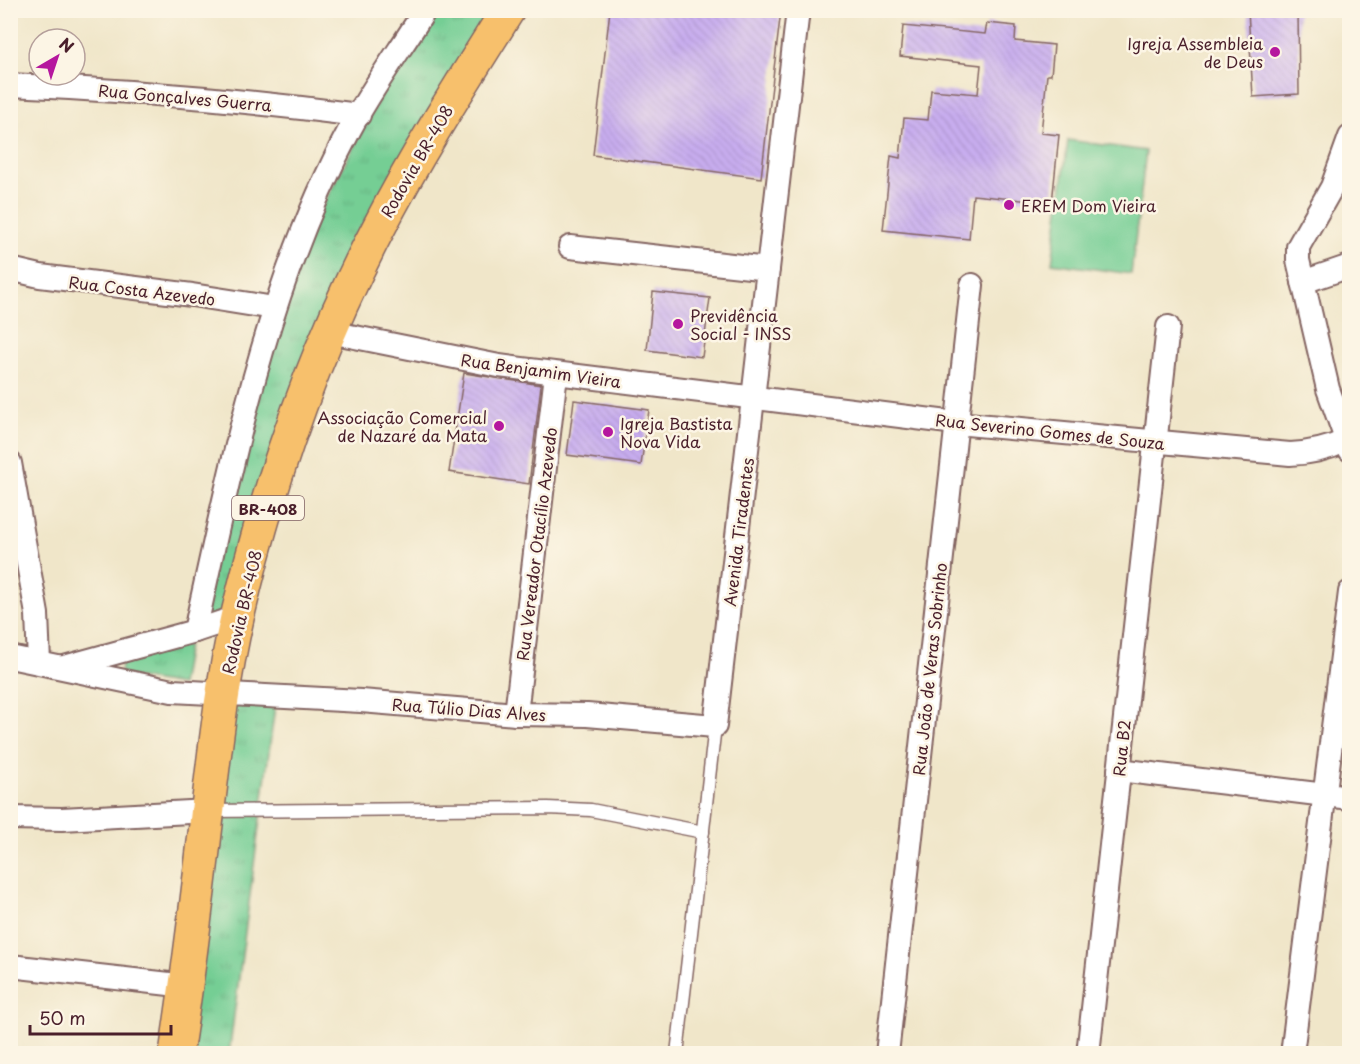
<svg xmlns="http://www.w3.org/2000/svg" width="1360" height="1064" viewBox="0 0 1360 1064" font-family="'Playpen Sans',sans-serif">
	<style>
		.park { fill: url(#park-tufts); stroke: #5f7660; stroke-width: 1.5 }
		.pitch { fill: #74ce94; stroke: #5f7660; stroke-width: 1.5 }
		.building { fill: url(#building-back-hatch) }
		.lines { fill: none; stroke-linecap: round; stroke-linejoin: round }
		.service-casing { stroke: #846562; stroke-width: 15 }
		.minor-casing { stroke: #846562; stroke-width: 26 }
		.primary-casing { stroke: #846562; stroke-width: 36 }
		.service { stroke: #fff; stroke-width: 12 }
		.minor { stroke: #fff; stroke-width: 22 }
		.primary { stroke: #f7c06c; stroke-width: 33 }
		.poi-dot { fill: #b5179e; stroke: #fcf5e5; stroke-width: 2 }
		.labels { text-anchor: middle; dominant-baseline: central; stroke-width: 5; stroke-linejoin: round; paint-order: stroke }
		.shield { fill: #fcf5e5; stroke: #7f5f63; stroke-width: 1.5 }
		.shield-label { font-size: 15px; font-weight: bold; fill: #4a1f2b }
		.poi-label { font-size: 16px; fill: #4a1f2b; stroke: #fcf5e5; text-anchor: start }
		.street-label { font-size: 16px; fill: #4a1f2b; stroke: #fcf5e5 }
	</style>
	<defs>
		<pattern id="park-tufts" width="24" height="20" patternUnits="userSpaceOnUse" patternTransform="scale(1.5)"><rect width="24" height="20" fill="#74ce94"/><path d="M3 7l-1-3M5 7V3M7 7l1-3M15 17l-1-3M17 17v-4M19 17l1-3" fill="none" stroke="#66b080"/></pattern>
		<pattern id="building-back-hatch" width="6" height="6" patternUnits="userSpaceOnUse" patternTransform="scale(1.5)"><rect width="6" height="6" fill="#c8adef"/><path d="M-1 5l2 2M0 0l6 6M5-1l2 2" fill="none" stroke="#ad94cd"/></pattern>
	</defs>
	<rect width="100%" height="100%" fill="#fcf5e5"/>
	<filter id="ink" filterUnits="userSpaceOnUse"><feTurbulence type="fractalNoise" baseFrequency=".0167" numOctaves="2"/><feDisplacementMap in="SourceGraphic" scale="12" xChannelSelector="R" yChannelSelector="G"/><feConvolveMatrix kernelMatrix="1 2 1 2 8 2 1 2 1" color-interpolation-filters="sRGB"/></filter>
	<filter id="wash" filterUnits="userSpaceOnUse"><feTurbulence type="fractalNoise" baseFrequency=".008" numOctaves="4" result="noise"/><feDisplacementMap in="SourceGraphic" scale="24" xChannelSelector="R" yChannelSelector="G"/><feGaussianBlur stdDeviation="1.35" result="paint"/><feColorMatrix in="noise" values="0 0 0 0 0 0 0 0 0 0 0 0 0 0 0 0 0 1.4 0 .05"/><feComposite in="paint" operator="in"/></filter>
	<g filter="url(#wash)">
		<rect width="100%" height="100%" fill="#f0e6c9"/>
		<g class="park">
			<path d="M425 11H508L330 332 237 617 195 631 283 281Z"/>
			<path d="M188 645 181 685 120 675 121 664 175 646Z"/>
			<path d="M222 703 275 706 229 1053 176 1054Z"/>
		</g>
		<path class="pitch" d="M1068 140 1146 151 1131 274 1052 263Z"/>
		<g id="blocks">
			<g class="building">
				<path d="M610 10H781L761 178 593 155Z"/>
				<path d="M1248 10H1298L1299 94 1253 97Z"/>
				<path d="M987 23 1016 26 1015 41 1054 45 1051 75H1047L1041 133 1059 135 1052 203 973 195 969 239 883 230 891 156 900 158 904 118 928 120 931 90 978 94 981 65 900 56 903 26 985 34Z"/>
				<path d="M653 292 710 298 702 357 647 350Z"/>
				<path d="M464 373 541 385 529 484 449 472Z"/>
				<path d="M574 400 649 410 641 465 567 455Z"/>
			</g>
		</g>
	</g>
	<g filter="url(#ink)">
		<use href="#blocks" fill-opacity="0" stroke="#846562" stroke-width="1.5"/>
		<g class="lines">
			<defs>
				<g id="service">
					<path d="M209 811 548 808 591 810 703 832"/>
					<path d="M677 1054 715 726"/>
				</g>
				<g id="minor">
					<path d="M10 85C127 90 243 100 359 115"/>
					<path d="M1350 137 1332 187 1298 247V260L1328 389 1350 450"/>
					<path d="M570 247 768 269"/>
					<path d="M10 269 40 276 192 295 274 308"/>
					<path d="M1303 282 1350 266"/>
					<path d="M330 332 499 366 956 423 1290 454C1310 453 1326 450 1345 441"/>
					<path d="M10 463 37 614 39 662"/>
					<path d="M195 631C233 460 266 286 350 129 372 88 400 50 425 10"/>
					<path d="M10 657 172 691 361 701 516 714 587 715 715 726 798 10"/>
					<path d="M64 667 195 631 237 617"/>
					<path d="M516 714 556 374"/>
					<path d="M1119 770 1350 798"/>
					<path d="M10 818 62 819 208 811"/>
					<path d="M10 966 187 986"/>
					<path d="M887 1054 972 285"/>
					<path d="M1088 1054 1168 327"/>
					<path d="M1292 1054 1350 592"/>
				</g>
				<path id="primary" d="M176 1054C188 975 198 895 207 816 215 750 222 683 237 618 268 485 314 352 377 231 416 155 462 83 508 10"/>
			</defs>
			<use href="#service" class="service-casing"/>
			<use href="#minor" class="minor-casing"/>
			<use href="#primary" class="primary-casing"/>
			<use href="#service" class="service"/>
			<use href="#minor" class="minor"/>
			<use href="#primary" class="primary"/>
		</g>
	</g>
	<g class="poi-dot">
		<circle cx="1275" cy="52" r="6"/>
		<circle cx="1009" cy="205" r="6"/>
		<circle cx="678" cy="324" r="6"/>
		<circle cx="499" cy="426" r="6"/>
		<circle cx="608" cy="432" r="6"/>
	</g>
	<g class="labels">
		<rect class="shield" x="232" y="496" width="72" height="24" rx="4.5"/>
		<g class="shield-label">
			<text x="268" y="508">BR-408</text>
		</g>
		<g class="poi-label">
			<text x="1263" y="43" text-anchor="end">Igreja Assembleia<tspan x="1263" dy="18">de Deus</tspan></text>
			<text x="1021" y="205">EREM Dom Vieira</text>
			<text x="690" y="315">Previdência<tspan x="690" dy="18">Social - INSS</tspan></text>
			<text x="487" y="417" text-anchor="end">Associação Comercial<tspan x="487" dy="18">de Nazaré da Mata</tspan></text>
			<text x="620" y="423">Igreja Bastista<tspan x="620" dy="18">Nova Vida</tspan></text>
		</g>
		<g class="street-label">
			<text transform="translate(185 97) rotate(5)">Rua Gonçalves Guerra</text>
			<text transform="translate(416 161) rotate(-60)">Rodovia BR-408</text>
			<text transform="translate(142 290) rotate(7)">Rua Costa Azevedo</text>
			<text transform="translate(541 370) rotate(8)">Rua Benjamim Vieira</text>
			<text transform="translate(1050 431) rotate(6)">Rua Severino Gomes de Souza</text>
			<text transform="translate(738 532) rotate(-83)">Avenida Tiradentes</text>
			<text transform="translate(536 544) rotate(-83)">Rua Vereador Otacílio Azevedo</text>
			<text transform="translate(241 612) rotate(-77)">Rodovia BR-408</text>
			<text transform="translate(929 669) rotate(-84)">Rua João de Veras Sobrinho</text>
			<text transform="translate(469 709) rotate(4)">Rua Túlio Dias Alves</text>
			<text transform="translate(1121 748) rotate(-84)">Rua B2</text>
		</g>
	</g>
	<rect width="1360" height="1064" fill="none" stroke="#fcf5e5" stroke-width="36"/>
	<g transform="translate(57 57) rotate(39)"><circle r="28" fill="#fcf5e5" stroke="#b59f9b" stroke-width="1.5"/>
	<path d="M0-4.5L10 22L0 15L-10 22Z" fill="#b5179e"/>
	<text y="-9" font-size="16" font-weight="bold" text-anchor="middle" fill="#4a1f2b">N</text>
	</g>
	<path d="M30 1025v9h141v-9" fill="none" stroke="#4a1f2b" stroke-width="3"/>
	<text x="39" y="1025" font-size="18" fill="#4a1f2b" stroke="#fcf5e5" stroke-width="4.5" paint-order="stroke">50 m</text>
</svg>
